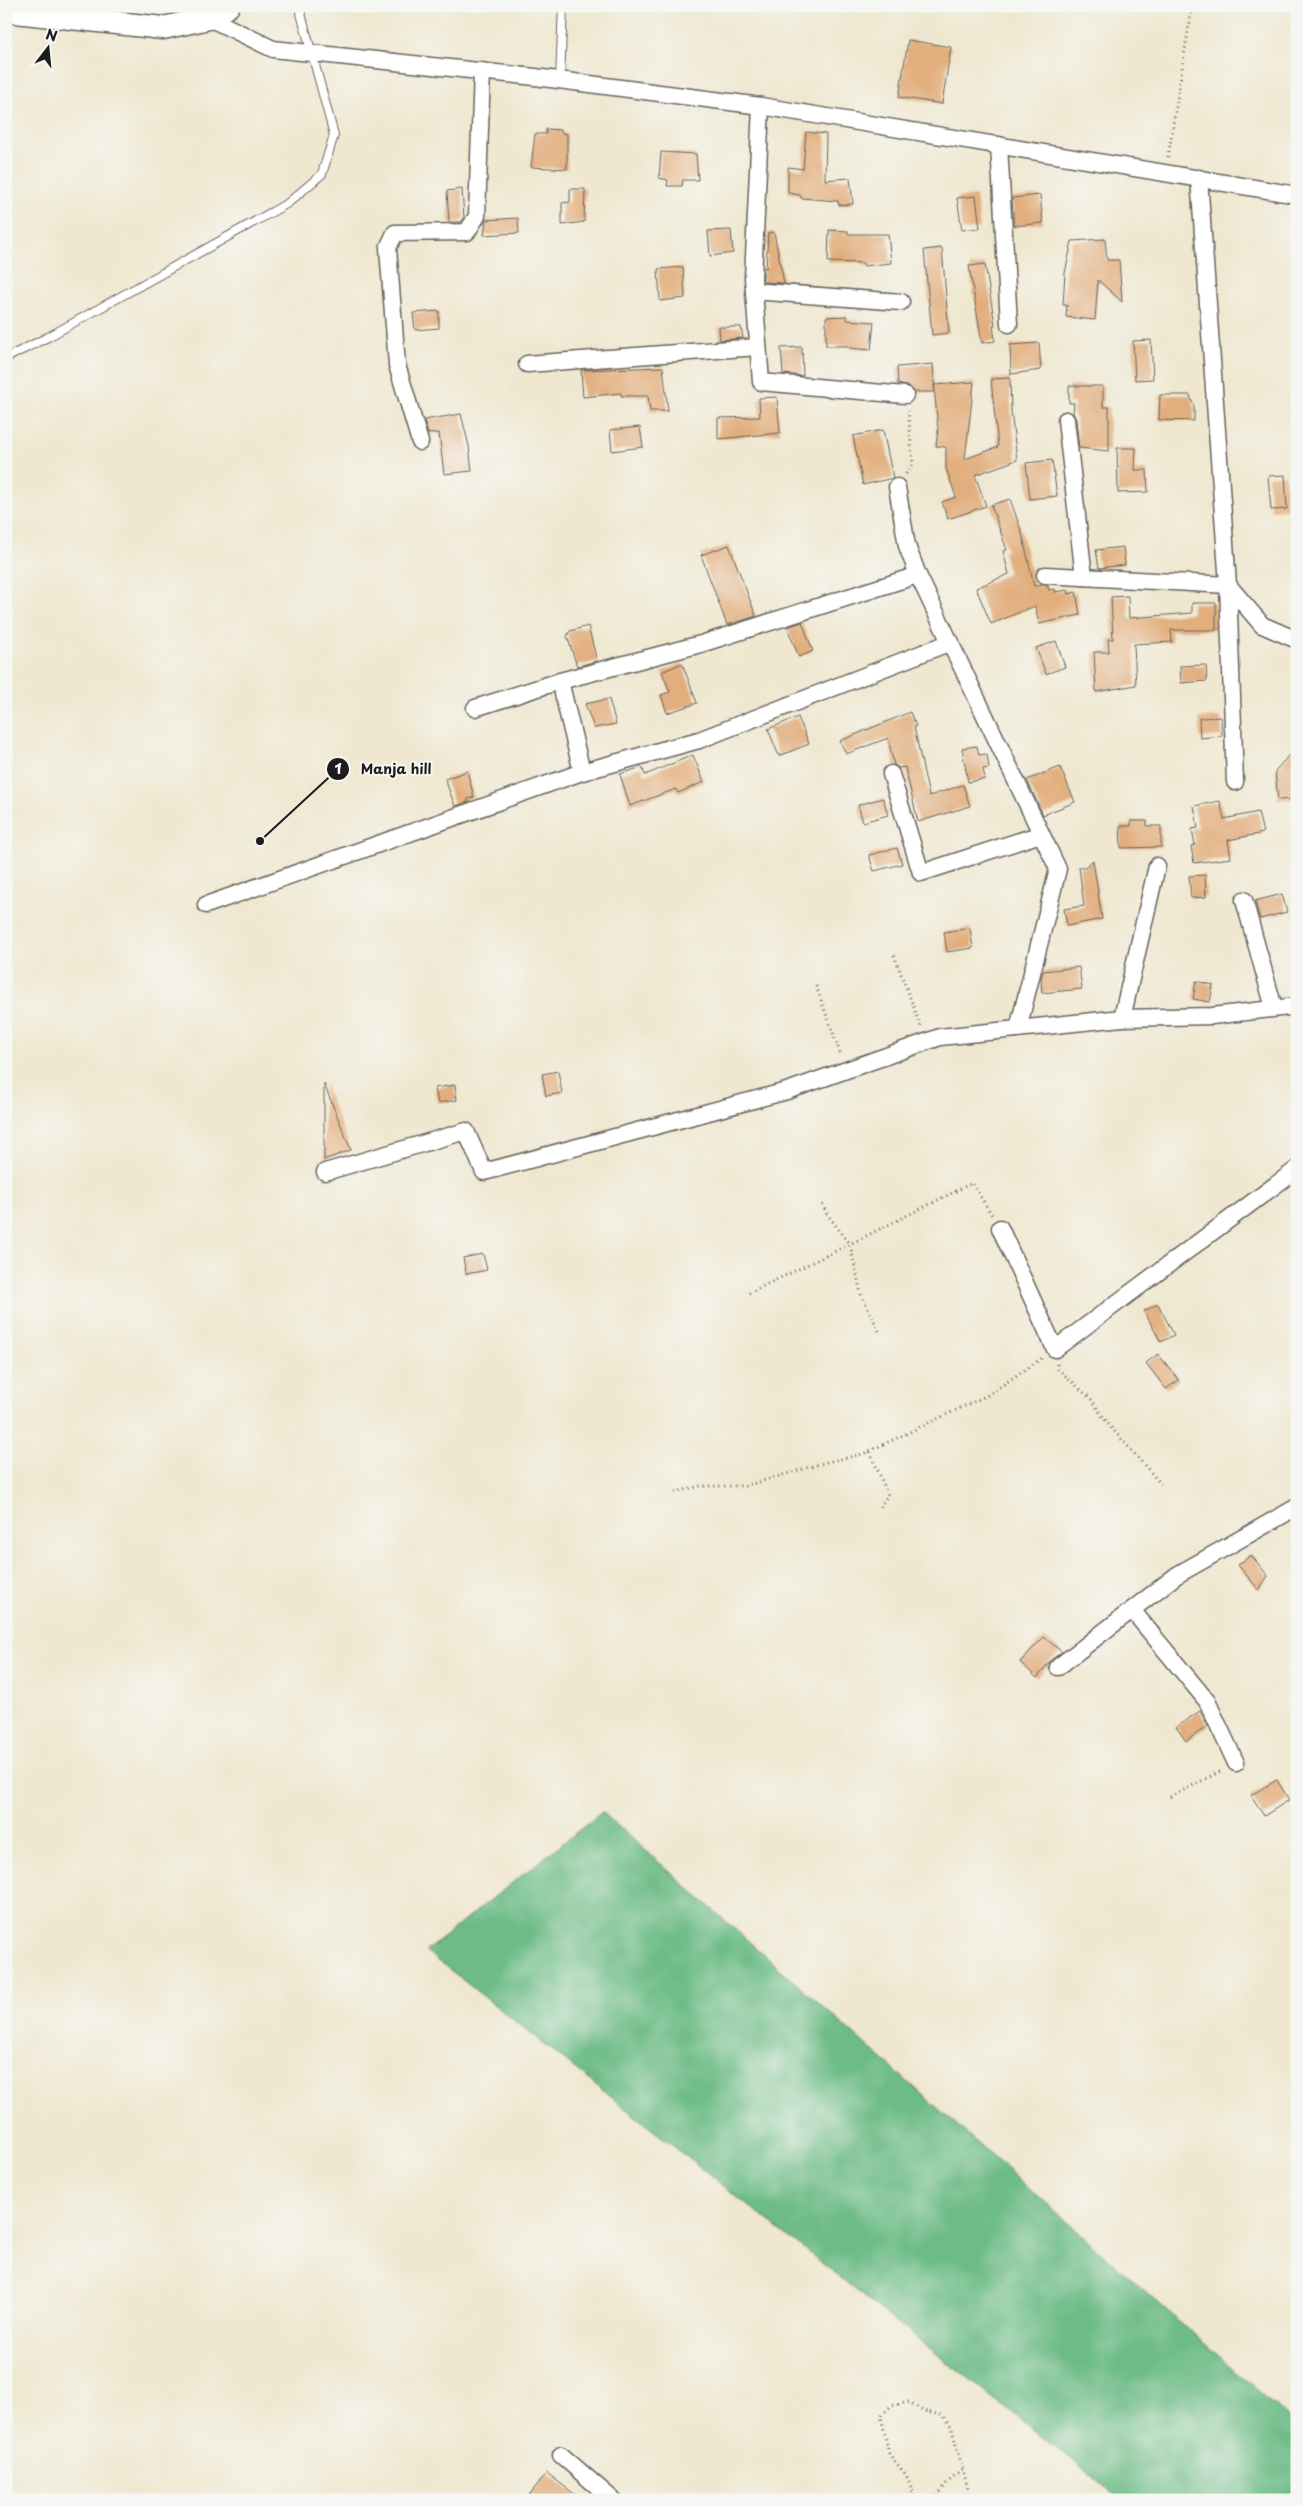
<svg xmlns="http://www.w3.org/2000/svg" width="1303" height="2506" viewBox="0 0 1303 2506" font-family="'Playpen Sans',sans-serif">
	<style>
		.forest { fill: #6dbc86; stroke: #446c51 }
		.building { fill: #e2ae7d }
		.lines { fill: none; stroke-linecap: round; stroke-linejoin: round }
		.lane-casing { stroke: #66635b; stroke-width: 10 }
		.street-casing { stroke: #66635b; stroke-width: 19 }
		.secondary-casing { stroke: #66635b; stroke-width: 25 }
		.path { stroke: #66635b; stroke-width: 3; stroke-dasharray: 1 4; stroke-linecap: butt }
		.lane { stroke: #fff; stroke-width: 8 }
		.street { stroke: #fff; stroke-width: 16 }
		.secondary { stroke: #fff; stroke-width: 22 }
		.leader { fill: none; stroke: #1c1c1c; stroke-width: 2 }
		.callout-dot { fill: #1c1c1c; stroke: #f6f6f2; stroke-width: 2 }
		.mark-label { font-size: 15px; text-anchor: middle; font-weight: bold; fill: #fff }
		.callout-label { font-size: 14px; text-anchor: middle; font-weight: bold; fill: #1c1c1c; stroke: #f6f6f2; stroke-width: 4; stroke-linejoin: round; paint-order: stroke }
	</style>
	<rect width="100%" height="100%" fill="#f6f6f2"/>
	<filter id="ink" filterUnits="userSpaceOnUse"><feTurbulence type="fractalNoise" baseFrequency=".02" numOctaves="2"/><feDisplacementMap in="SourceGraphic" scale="10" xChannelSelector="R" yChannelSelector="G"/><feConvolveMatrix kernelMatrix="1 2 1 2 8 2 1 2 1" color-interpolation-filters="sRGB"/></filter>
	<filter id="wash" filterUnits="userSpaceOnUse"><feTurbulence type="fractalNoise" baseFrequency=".0096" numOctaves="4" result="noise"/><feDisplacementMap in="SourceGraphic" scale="20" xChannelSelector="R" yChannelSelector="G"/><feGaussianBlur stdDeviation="1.12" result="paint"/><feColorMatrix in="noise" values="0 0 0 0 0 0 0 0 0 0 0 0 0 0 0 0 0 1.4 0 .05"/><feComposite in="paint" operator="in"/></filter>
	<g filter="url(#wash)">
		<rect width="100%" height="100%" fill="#efe7cf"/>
		<path class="forest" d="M602 1812 1297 2425V2500H1122L426 1951Z"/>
		<g id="blocks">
			<g class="building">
				<path d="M908 40 951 47 942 104 899 97Z"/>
				<path d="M546 129 561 130 562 133 567 134V169L531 167 535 134H546Z"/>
				<path d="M806 132 826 134 825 180 850 178 853 204 839 205 838 201 801 198 800 195 788 193V167L803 169Z"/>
				<path d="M661 152 696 154 698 180H683L682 186H667L668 180 659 178Z"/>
				<path d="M462 189 464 218 461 222H449L447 191Z"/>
				<path d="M570 189H585L584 222 562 225V203L570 202Z"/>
				<path d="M1040 195 1043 223 1014 226 1012 198Z"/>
				<path d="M976 196 980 228 962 230 957 198Z"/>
				<path d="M518 218 519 233 484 235 486 220Z"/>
				<path d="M731 230 733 253 710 256 708 231Z"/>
				<path d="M829 230 848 231V234H888L891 263 863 266V263L828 262Z"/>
				<path d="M774 232 784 283 763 282V268H766L768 233Z"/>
				<path d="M1105 239 1107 260H1119L1122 302 1098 280 1095 320 1066 317 1067 305H1063L1065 273 1072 241Z"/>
				<path d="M942 248 949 333 932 335 924 250Z"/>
				<path d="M985 264 995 325H993L995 341 982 343 969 266Z"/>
				<path d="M683 267 685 298 660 301 658 269Z"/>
				<path d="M439 311V328L415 330 413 313Z"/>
				<path d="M847 316V320L874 322 871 350 850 348V346H826V317Z"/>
				<path d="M719 327H741L743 338 720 340Z"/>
				<path d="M1151 340 1153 379 1135 380 1133 341Z"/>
				<path d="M1039 343 1041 370 1011 374 1010 345Z"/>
				<path d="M802 347 803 376 783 374 781 348Z"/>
				<path d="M933 364 935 392H914L910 387 898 384 897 367Z"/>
				<path d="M663 367 668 411H650L648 396H621V393L583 397 581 370Z"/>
				<path d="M1010 378 1011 411 1017 460 975 475 986 506 948 519 942 502 956 497 946 468V447L936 446 938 429 934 385 974 382 965 459 998 447 991 379Z"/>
				<path d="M1069 386H1103V407H1109V451L1079 448 1076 419 1073 413 1074 403H1069Z"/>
				<path d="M1160 395H1190L1194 407V421L1159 420Z"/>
				<path d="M777 397 780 433 718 439V418L760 417 759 398Z"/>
				<path d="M461 414 469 446 472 471 444 474 439 433 428 434 424 420Z"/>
				<path d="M640 427 643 447 612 451 610 430Z"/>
				<path d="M883 430 893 478 863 485 853 436Z"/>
				<path d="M1117 448H1136L1135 470H1147L1148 492 1118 493Z"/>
				<path d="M1052 460 1057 496 1030 499 1026 463Z"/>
				<path d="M1285 475 1287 509 1271 510 1268 476Z"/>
				<path d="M1010 499 1022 533 1034 586 1047 585 1049 590 1055 589V592L1068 590 1069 594 1076 592 1080 615 1039 624 1035 606 991 624 976 588 1009 574 1003 551 1007 550 991 505Z"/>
				<path d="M729 545 756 616 727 625 701 555Z"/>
				<path d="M1123 547 1125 565 1099 568 1096 550Z"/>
				<path d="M1128 596 1129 618 1192 613V603H1216V630H1171L1172 642 1134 644 1136 685 1096 692 1094 652H1109L1108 639H1113L1111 597Z"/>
				<path d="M802 622 813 651 799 657 787 627Z"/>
				<path d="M588 626 597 661 577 666 567 636 570 631Z"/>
				<path d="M1056 641 1065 667 1046 674 1036 648Z"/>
				<path d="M682 663 697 703 667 713 661 695 670 692 662 672Z"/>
				<path d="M1206 665 1207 681 1181 683 1180 666Z"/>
				<path d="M609 699 616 724 594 728 585 704Z"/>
				<path d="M910 712 916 726 914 727 929 796 963 785 970 806 918 822 905 767 899 768 894 765 888 738 846 754 840 741Z"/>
				<path d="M798 717 809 744 779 756 768 729Z"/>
				<path d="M1221 717 1222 736 1200 738 1199 718Z"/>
				<path d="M977 746 979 755 987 754 989 768 983 769 985 779 968 782 962 748Z"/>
				<path d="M1297 746V799L1278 800 1275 771Z"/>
				<path d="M693 755 704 782 678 793 676 789 630 806 620 774 642 767 645 775Z"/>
				<path d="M1060 767 1075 802 1043 815 1027 780Z"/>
				<path d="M467 771 474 797 468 799V802L455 806 445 779Z"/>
				<path d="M883 798 888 815 863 822 858 805Z"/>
				<path d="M1220 801 1224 819 1258 812 1263 833 1228 840 1231 858 1194 863 1191 846 1195 845 1192 829 1198 828 1194 806Z"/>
				<path d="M1131 821H1147V826H1161V847L1121 848 1120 826H1131Z"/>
				<path d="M897 848 902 864 874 871 869 855Z"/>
				<path d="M1093 860 1102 919 1067 926 1064 909 1084 906 1079 867H1085Z"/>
				<path d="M1205 875 1206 897 1191 898 1189 876Z"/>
				<path d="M1282 894 1287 912 1260 919 1255 901Z"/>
				<path d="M970 928 973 948 947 952 944 932Z"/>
				<path d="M1079 967 1082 989 1042 993 1041 980 1043 971Z"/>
				<path d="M1196 981 1213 985 1210 1002 1193 999Z"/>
				<path d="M558 1071 562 1093 546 1096 542 1074Z"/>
				<path d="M324 1084 351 1150 324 1160Z"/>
				<path d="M455 1085 457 1100 438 1103 435 1088Z"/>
				<path d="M483 1254 487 1270 466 1274 463 1258Z"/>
				<path d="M1158 1304 1174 1335 1161 1342 1144 1311Z"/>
				<path d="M1158 1354 1179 1380 1166 1389 1146 1363Z"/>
				<path d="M1251 1555 1268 1576 1259 1590 1238 1565Z"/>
				<path d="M1044 1637 1062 1652 1052 1659 1037 1678 1020 1662Z"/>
				<path d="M1200 1711 1208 1726 1186 1741 1176 1727Z"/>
				<path d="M1277 1780 1289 1800 1264 1816 1251 1795Z"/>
				<path d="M547 2473 582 2500H525Z"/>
			</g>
		</g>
	</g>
	<g filter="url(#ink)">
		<use href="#blocks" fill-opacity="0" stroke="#66635b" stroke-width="1"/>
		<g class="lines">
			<defs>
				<g id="lane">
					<path d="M560 80 563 6"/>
					<path d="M6 358 48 337 288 203 322 174 334 135 299 6"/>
				</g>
				<g id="street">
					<path d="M209 18 273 49 535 77 761 106 1297 195"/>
					<path d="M761 106 753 278 761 382 905 395"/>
					<path d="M999 145 1009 324"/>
					<path d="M1199 178 1228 585 1235 782"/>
					<path d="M754 291 901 302"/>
					<path d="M527 364 758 347"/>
					<path d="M1066 420 1084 577"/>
					<path d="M420 442 397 365 388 248 395 233 467 232 477 216 482 71"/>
					<path d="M897 487 907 546 918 575 1058 869 1018 1029"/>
					<path d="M1045 575 1228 585 1262 625 1297 640"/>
					<path d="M560 681 582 772"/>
					<path d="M475 708 560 681 701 644 918 575"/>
					<path d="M891 774 921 873 1041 834"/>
					<path d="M1244 900 1274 1008"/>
					<path d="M206 905 582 772 699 740 951 642"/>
					<path d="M1122 1018 1157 866"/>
					<path d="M325 1172 466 1131 484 1172 787 1091 940 1037 1122 1018 1212 1016 1297 1006"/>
					<path d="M1000 1228 1055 1349 1297 1169"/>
					<path d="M1132 1610 1207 1701 1236 1763"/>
					<path d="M1058 1667 1177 1575 1297 1507"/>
					<path d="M561 2455 613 2500"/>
				</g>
				<path id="secondary" d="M6 11 163 28 209 18 228 6"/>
			</defs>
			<use href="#lane" class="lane-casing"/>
			<use href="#street" class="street-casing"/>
			<use href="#secondary" class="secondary-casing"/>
			<g class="path">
				<path d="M1168 157 1192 6"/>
				<path d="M906 474 913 464 908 411"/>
				<path d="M894 955 921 1027"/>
				<path d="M816 986 841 1055"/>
				<path d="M749 1293 850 1244 827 1214 821 1201"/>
				<path d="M879 1331 861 1294 850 1244 972 1183 992 1215"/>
				<path d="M1057 1364V1368L1091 1399 1108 1424 1161 1484"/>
				<path d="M870 1452 888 1495 879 1508"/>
				<path d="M675 1492 701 1486H745L827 1462 863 1454 988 1395 1042 1358"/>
				<path d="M1170 1797 1221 1771"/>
				<path d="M915 2496 906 2475 889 2454 881 2416 891 2406 909 2402 926 2412 942 2415 951 2426 971 2500"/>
				<path d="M934 2500 946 2484 963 2469"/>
			</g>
			<use href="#lane" class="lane"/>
			<use href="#street" class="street"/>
			<use href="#secondary" class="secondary"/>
		</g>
	</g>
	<path class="leader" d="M260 841L338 769"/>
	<g class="callout-dot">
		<circle cx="260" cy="841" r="5"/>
		<circle cx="338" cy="769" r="12"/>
	</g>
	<g class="mark-label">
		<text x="338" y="774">1</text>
	</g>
	<g class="callout-label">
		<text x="396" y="774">Manja hill</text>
	</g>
	<rect width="1303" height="2506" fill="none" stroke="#f6f6f2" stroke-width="25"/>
	<g transform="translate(48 48) rotate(16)" stroke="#f6f6f2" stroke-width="4" paint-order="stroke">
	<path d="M0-4L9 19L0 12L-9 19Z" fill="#1c1c1c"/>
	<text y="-8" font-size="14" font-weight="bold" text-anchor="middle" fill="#1c1c1c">N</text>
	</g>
</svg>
